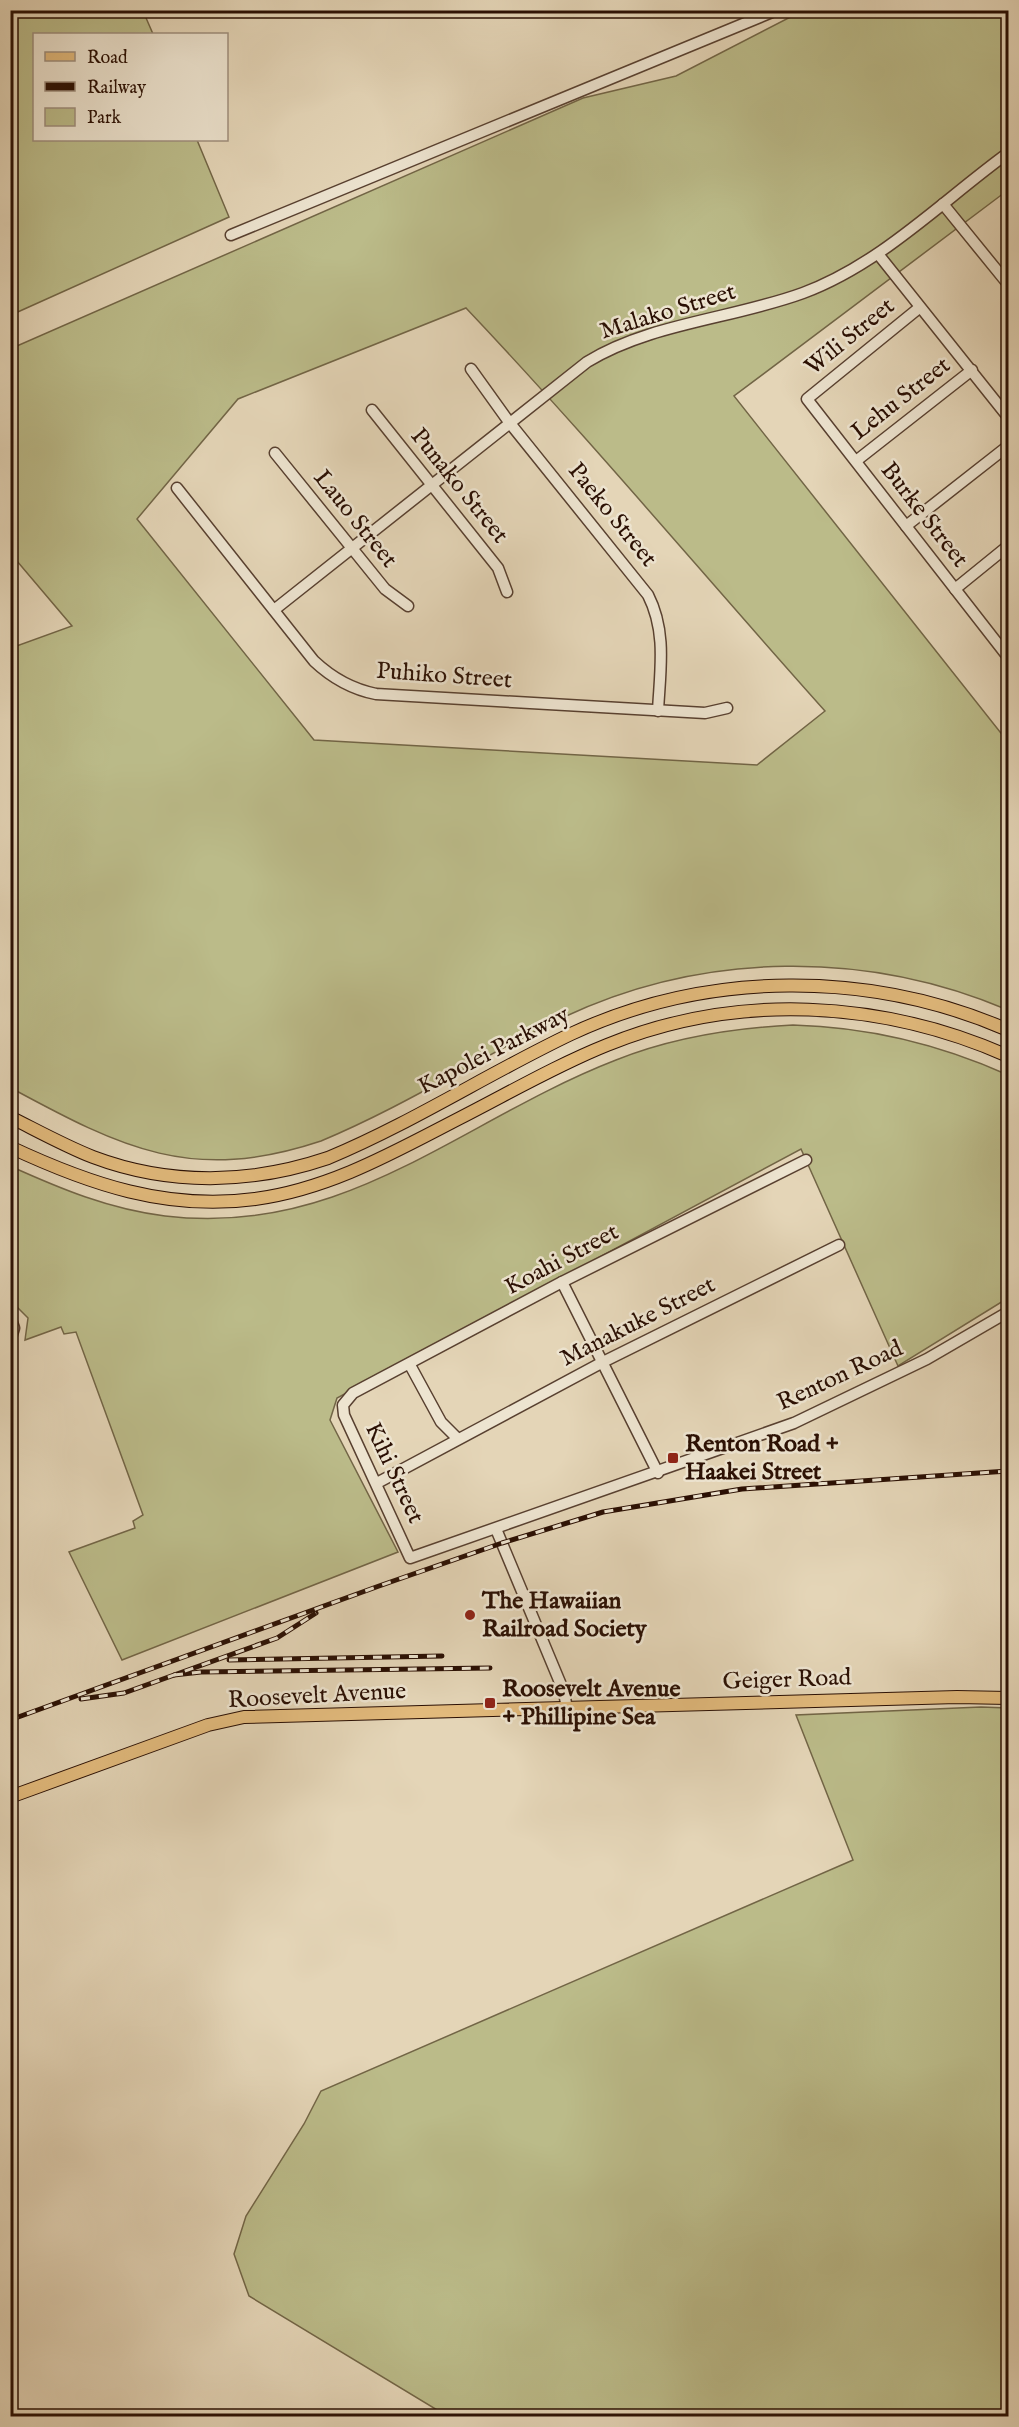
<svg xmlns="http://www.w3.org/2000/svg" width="1019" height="2427" viewBox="0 0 1019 2427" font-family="'IM FELL English',serif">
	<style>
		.green { fill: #bbbb89; stroke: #726546; stroke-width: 1.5; fill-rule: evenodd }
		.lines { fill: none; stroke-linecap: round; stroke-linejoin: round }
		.minor-casing { stroke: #584030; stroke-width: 13 }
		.major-casing { stroke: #2a0f03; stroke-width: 14 }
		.minor { stroke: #ede4d0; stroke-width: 10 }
		.major { stroke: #e2ba7c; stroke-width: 12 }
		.rail-casing { stroke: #2a0f03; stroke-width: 5 }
		.rail { stroke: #ede4d0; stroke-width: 3; stroke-dasharray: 9; stroke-linecap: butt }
		.poi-dot { fill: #8f2418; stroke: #ede4d0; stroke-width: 2 }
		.labels { text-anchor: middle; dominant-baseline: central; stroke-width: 5; stroke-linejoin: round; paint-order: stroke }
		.street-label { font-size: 24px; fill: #2a0f03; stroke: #ede4d0 }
		.poi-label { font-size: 24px; font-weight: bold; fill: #2a0f03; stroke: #ede4d0; text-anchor: start }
	</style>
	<rect width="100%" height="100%" fill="#e4d5b7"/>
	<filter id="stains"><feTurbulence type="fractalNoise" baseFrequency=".00333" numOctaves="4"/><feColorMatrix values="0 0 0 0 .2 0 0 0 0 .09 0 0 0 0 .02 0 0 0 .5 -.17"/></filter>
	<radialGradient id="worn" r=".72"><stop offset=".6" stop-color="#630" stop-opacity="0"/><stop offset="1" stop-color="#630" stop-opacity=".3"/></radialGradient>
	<g class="green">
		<path d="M10 11H143L153 34H34V140H197L229 217 11 315Z"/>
		<path d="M802 11H1008V190L734 396 1008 742V1010C867 950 704 951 564 1017 482 1056 405 1106 321 1141 192 1184 122 1148 11 1088V648L72 626 11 554 10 349 583 98 676 76ZM466 308C590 439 705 577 825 711L757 765 314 740 137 519 238 399Z"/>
		<path d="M793 1025C869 1027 939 1044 1008 1075V1298L898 1366 801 1149 337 1398 330 1420 398 1552 122 1660 69 1552 135 1528 133 1521 143 1515 76 1332 64 1334 61 1327 25 1340 28 1318 11 1301 10 1166C61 1189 109 1209 165 1216 345 1238 461 1120 616 1060 673 1037 732 1028 793 1025Z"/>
		<path d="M981 1707 1008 1708V2416H447L249 2296 234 2254 246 2216 304 2124 321 2091 853 1860 796 1715Z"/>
	</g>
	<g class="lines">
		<defs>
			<g id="minor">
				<path d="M943 204 1008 284"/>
				<path d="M231 235 777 10"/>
				<path d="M878 254 1008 417"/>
				<path d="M919 308 807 399 1008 657"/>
				<path d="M471 369 509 422 648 595C667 632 660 671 658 711"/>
				<path d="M372 410 498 568 507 592"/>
				<path d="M275 453 385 589 408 606"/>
				<path d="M856 461 972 370"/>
				<path d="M177 488 314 661C332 678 351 689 376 694L705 713 727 708"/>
				<path d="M906 526 1008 446"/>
				<path d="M955 589 1008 546"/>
				<path d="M274 610 587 362C651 323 732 319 803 293 881 264 942 201 1008 153"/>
				<path d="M806 1160 562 1282 353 1393 343 1405 344 1415 410 1558 794 1423 927 1359 1008 1312"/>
				<path d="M562 1282 658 1473"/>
				<path d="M10 1317 14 1328 10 1341"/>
				<path d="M410 1365 441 1422 457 1438"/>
				<path d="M377 1483 603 1362 839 1245"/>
				<path d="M496 1529 564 1692 567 1709"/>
			</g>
			<g id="major">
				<path d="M10 1117C38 1131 65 1146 93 1157 170 1186 251 1184 328 1158 412 1123 489 1073 571 1034 708 970 870 970 1008 1030"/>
				<path d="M10 1147C89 1184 167 1211 255 1199 330 1189 394 1152 460 1118 509 1093 557 1065 607 1045 737 992 881 1000 1008 1056"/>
				<path d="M10 1797 208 1725 244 1717 957 1697 1008 1698"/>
			</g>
		</defs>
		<use href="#minor" class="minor-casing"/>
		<use href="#major" class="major-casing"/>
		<use href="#minor" class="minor"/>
		<use href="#major" class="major"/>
		<defs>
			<g id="rail">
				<path d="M229 1660 442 1656"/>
				<path d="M174 1675 201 1672 490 1668"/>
				<path d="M81 1699 124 1693 277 1638 316 1613"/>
				<path d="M10 1720 379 1586 502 1543 603 1512 742 1489 1008 1471"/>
			</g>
		</defs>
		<use href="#rail" class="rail-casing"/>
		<use href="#rail" class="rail"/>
	</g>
	<g class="poi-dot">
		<rect x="667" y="1452" width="12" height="12" rx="3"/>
		<circle cx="470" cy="1615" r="6"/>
		<rect x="484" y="1697" width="12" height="12" rx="3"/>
	</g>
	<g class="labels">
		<g class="street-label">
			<text transform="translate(668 312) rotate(-17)">Malako Street</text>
			<text transform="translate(850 337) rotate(-39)">Wili Street</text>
			<text transform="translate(901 399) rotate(-38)">Lehu Street</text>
			<text transform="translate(459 486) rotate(51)">Punako Street</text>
			<text transform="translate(612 515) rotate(51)">Paeko Street</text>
			<text transform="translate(924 515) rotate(52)">Burke Street</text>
			<text transform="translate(355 519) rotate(51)">Lauo Street</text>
			<text transform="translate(444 676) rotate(4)">Puhiko Street</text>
			<text transform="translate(494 1051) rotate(-27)">Kapolei Parkway</text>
			<text transform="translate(562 1260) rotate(-28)">Koahi Street</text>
			<text transform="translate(638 1322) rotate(-27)">Manakuke Street</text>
			<text transform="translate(840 1376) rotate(-25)">Renton Road</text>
			<text transform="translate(394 1473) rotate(65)">Kihi Street</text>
			<text transform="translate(787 1680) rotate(-2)">Geiger Road</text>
			<text transform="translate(317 1696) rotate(-3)">Roosevelt Avenue</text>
		</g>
		<g class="poi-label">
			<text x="685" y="1444">Renton Road +<tspan x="685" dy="28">Haakei Street</tspan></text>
			<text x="482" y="1601">The Hawaiian<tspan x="482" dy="28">Railroad Society</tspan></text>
			<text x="502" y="1689">Roosevelt Avenue<tspan x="502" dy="28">+ Phillipine Sea</tspan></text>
		</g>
	</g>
	<rect width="1019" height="2427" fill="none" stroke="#e4d5b7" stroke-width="36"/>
	<rect x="12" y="12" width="995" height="2403" fill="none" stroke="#2a0f03" stroke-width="3"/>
	<rect x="18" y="18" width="983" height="2391" fill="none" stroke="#2a0f03" stroke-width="1.5"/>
	<rect x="33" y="33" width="195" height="108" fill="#ede4d0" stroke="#9f8f7e" stroke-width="1.5"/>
	<rect x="45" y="52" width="30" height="9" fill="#e2ba7c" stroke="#9f8f7e" stroke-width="1.5"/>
	<text x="87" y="63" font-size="18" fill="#2a0f03">Road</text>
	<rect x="45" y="82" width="30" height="9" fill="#2a0f03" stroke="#9f8f7e" stroke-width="1.5"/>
	<text x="87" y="93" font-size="18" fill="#2a0f03">Railway</text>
	<rect x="45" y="108" width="30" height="18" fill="#bbbb89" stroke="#9f8f7e" stroke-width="1.5"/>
	<text x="87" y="123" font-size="18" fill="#2a0f03">Park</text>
	<rect width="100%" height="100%" filter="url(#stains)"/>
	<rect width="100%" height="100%" fill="url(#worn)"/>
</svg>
